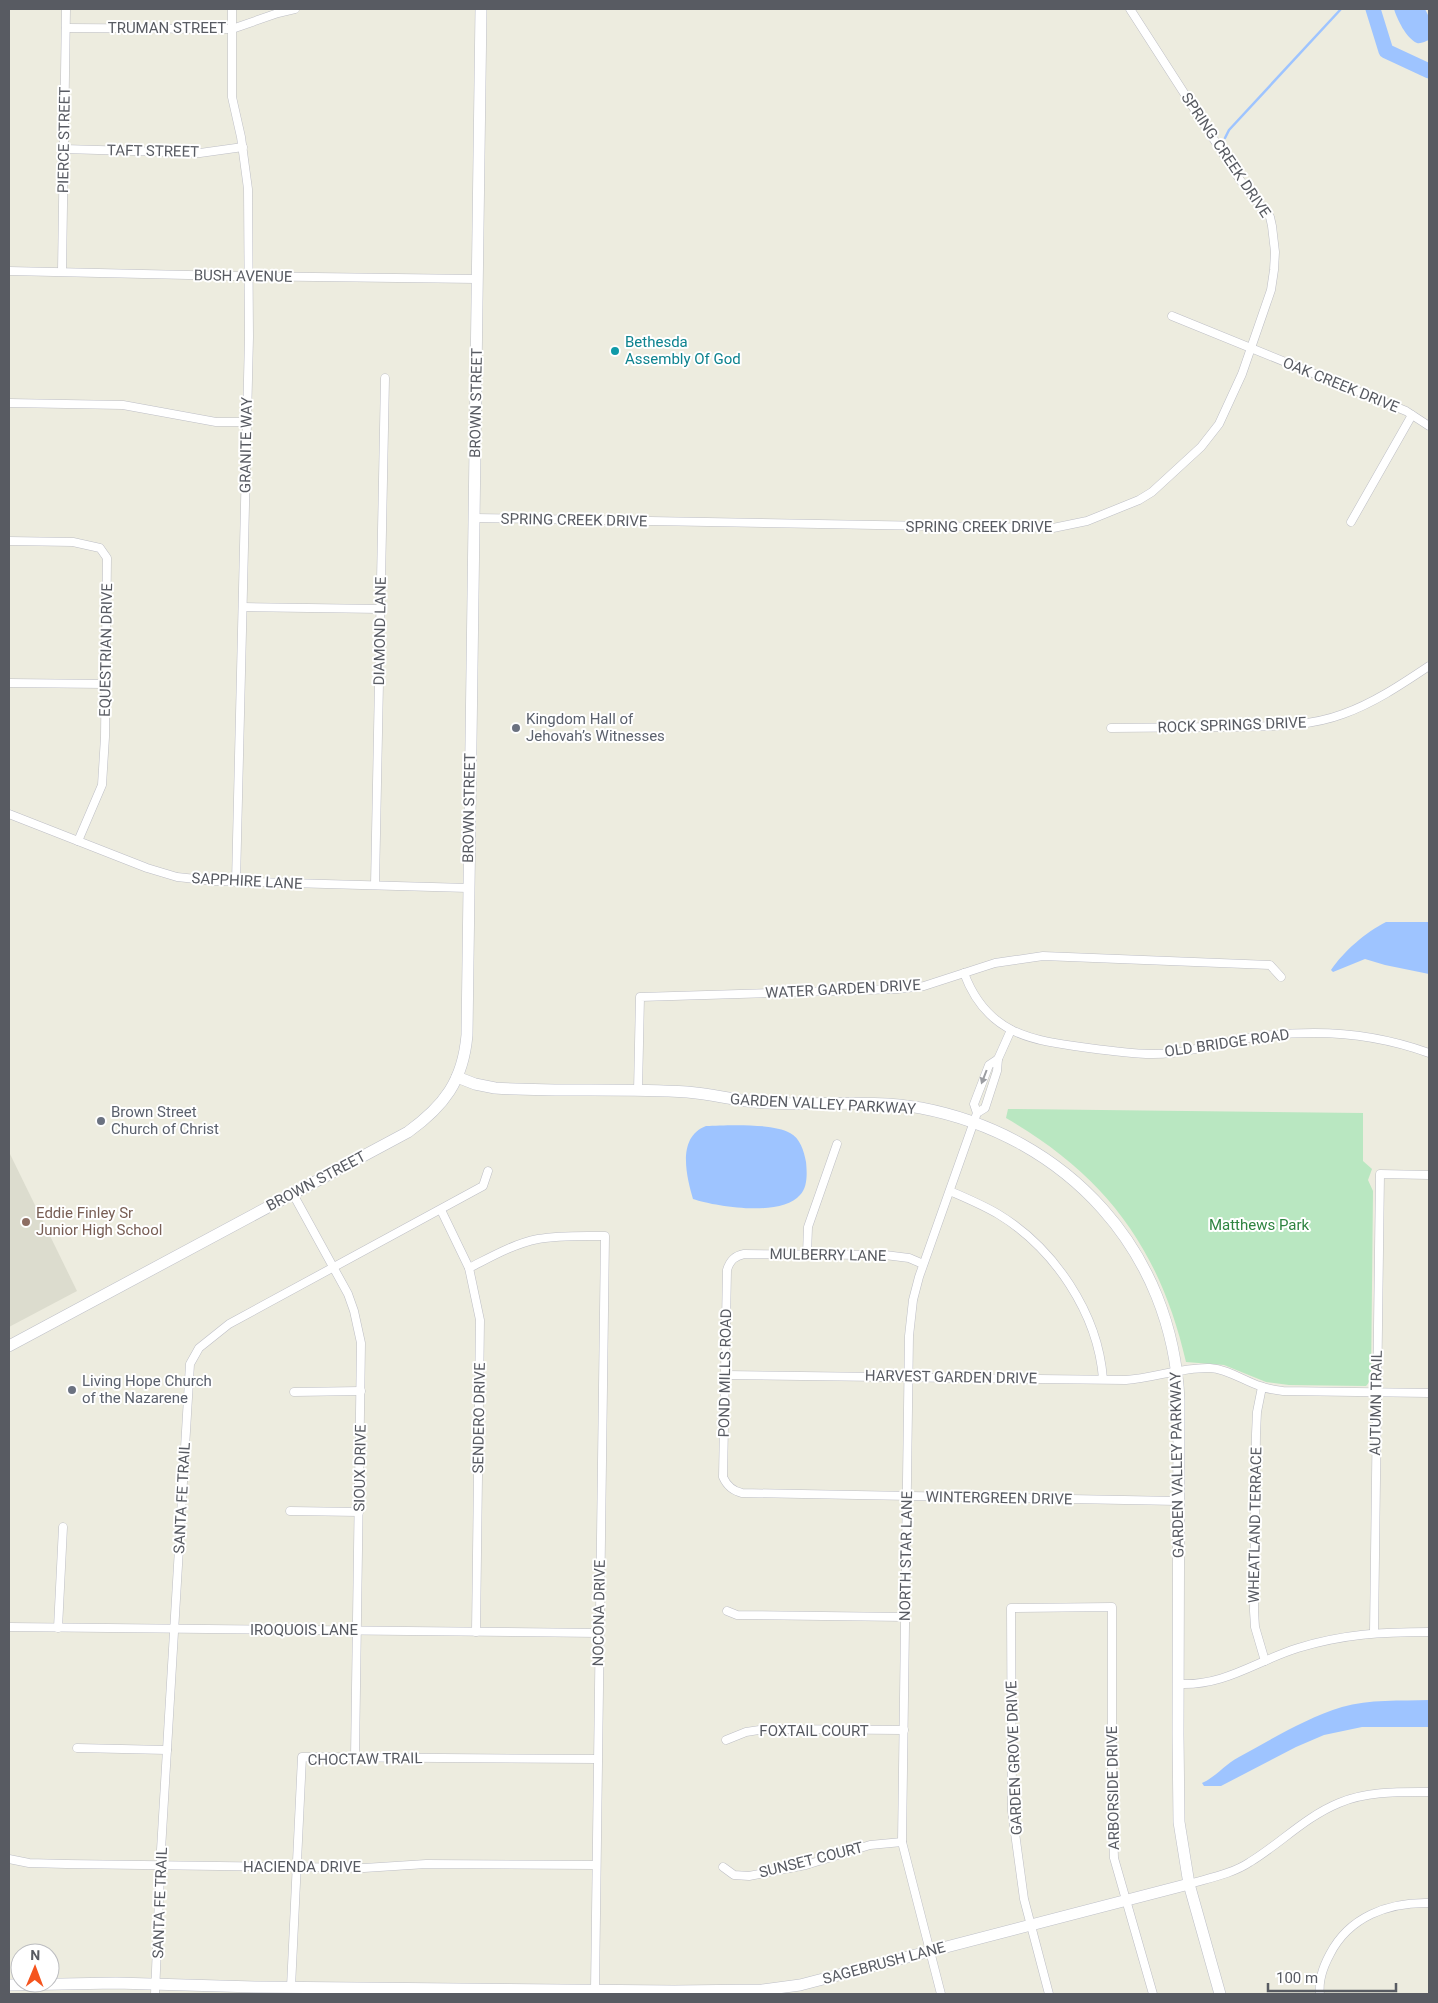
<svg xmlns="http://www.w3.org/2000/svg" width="1438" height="2003" viewBox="0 0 1438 2003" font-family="Roboto,sans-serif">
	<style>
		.education { fill: #dcdcce }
		.green { fill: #b9e7c1 }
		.water { fill: #9ec4ff }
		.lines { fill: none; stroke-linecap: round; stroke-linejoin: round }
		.stream { stroke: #9ec4ff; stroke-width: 2.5 }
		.river { stroke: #9ec4ff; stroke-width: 15 }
		.street-casing { stroke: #bdbec5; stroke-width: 9 }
		.secondary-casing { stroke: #bdbfc7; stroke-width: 12 }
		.street { stroke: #fff; stroke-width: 8 }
		.secondary { stroke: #fff; stroke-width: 11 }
		.oneway { fill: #9b9da1 }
		.culture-dot { fill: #0f9aa8; stroke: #fff; stroke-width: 2 }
		.worship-dot { fill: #6b7280; stroke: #fff; stroke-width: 2 }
		.education-dot { fill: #8d6e63; stroke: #fff; stroke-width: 2 }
		.labels { text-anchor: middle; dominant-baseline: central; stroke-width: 4; stroke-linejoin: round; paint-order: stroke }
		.street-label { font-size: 15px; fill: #585b62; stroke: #fff }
		.culture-label { font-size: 15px; fill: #0d838f; stroke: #fff; text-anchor: start }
		.worship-label { font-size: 15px; fill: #5b616d; stroke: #fff; text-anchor: start }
		.education-label { font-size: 15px; fill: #785e54; stroke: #fff; text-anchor: start }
		.park-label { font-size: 15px; fill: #2e8440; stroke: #fff }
	</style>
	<rect width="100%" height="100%" fill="#edecdf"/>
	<path class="education" d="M9 1152 77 1291 9 1327Z"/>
	<path class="green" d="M1008 1109 1363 1113V1161L1372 1169 1368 1180 1373 1191 1371 1380 1366 1386 1289 1385 1266 1382 1224 1365 1186 1362C1160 1249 1106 1176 1006 1118Z"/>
	<g class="water">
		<path d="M1394 9H1425L1429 17V40C1426 41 1421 44 1417 43 1406 38 1397 19 1394 9Z"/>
		<path d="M1386 922H1429V974L1385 965 1365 959 1333 972 1331 970C1344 951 1366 932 1386 922Z"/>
		<path d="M706 1126C727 1125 773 1123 790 1133 800 1138 804 1151 806 1162 807 1172 808 1187 800 1195 782 1217 717 1207 693 1199 686 1175 677 1137 706 1126Z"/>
		<path d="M1429 1700V1727H1362L1324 1735 1296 1747 1221 1786H1204L1202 1783C1216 1777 1225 1764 1239 1757 1272 1739 1306 1718 1342 1707 1369 1699 1401 1701 1429 1700Z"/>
	</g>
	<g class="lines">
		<path class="stream" d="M1225 138 1229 130 1341 9"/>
		<path class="river" d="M1373 9 1386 51 1429 71"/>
		<defs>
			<g id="street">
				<path d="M232 9V97L241 137 248 189 249 337 236 882"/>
				<path d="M66 28 232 29 278 13 295 9"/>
				<path d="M64 149 200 153 243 147"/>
				<path d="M9 271 233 276 477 279"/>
				<path d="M62 271 66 9"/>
				<path d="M1172 316 1406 411 1429 426"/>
				<path d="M9 403 123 405 216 422H247"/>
				<path d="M474 518 1053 528 1087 521 1139 500 1152 492 1201 447 1219 424 1242 374 1271 290 1274 270 1275 252 1272 226 1270 217 1240 180 1130 9"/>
				<path d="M1351 522 1412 415"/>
				<path d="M9 541 73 542 100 548 107 558 105 737 102 785 78 841"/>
				<path d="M243 607 381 609"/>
				<path d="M9 683 105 684"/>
				<path d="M1111 728C1149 728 1187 727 1225 727 1264 726 1306 728 1343 714 1374 703 1402 684 1429 666"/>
				<path d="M9 814 147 868 177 877 215 881 468 888"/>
				<path d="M375 885 385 378"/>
				<path d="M964 973C988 1038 1037 1041 1096 1049 1121 1052 1147 1056 1172 1053 1191 1051 1209 1046 1227 1042 1255 1036 1286 1033 1314 1033 1352 1033 1393 1040 1429 1053"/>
				<path d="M998 1059 1011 1030"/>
				<path d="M638 1091 640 997 897 989 924 986 995 963 1043 956 1270 965 1281 977"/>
				<path d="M950 1191C966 1198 983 1205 998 1214 1054 1248 1098 1313 1103 1379"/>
				<path d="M293 1194 348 1294 354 1311 361 1343 355 1757"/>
				<path d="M441 1210 469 1268 480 1320 476 1632"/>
				<path d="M807 1254 808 1227 837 1144"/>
				<path d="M923 1264 909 1258 885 1255 744 1254C735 1256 730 1260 727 1270L723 1477C727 1486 733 1491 742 1493L1178 1501"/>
				<path d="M469 1268C491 1257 513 1244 538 1239 560 1235 583 1236 605 1236L595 1990"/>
				<path d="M725 1375 1126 1380C1154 1378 1182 1367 1210 1368 1228 1369 1244 1381 1260 1386 1267 1389 1275 1390 1283 1391L1429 1393"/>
				<path d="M1262 1387 1257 1412 1256 1434 1254 1611 1255 1627 1265 1661"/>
				<path d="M294 1392 361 1391"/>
				<path d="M290 1511 359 1512"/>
				<path d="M727 1611 737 1615 905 1617"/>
				<path d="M9 1627 599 1633"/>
				<path d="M58 1628 63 1527"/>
				<path d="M1374 1632 1380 1174 1429 1175"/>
				<path d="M1179 1684C1225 1686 1256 1661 1298 1648 1343 1634 1382 1632 1429 1632"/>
				<path d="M726 1740 746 1732 766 1729 904 1730"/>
				<path d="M77 1748 167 1750"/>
				<path d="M9 1859 29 1863 66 1864 364 1868 426 1864 596 1865"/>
				<path d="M723 1867 734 1875 749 1876 806 1865 870 1845 902 1842"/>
				<path d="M1189 1884C1209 1878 1232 1874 1250 1862 1281 1843 1305 1817 1339 1803 1367 1791 1400 1792 1429 1792"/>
				<path d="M291 1987 302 1757 597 1759"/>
				<path d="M155 1994 161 1850 190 1364 199 1348 229 1324 483 1186 488 1171"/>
				<path d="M941 1994 902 1842 909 1336 913 1300 919 1277 977 1113 985 1108 997 1071 998 1059 989 1065 974 1104 977 1113"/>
				<path d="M1049 1994 1024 1899 1012 1811 1011 1608 1112 1607V1799L1114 1858 1153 1994"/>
				<path d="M1320 1994C1318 1980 1323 1967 1330 1954 1349 1917 1388 1902 1429 1903"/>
			</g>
			<g id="secondary">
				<path d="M457 1077 475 1084 495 1088C559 1092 623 1088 687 1092 714 1094 740 1102 768 1103 818 1106 871 1099 921 1108 1067 1136 1173 1251 1179 1401L1178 1735 1179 1822 1189 1884 1220 1994"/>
				<path d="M9 1346 408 1132C444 1106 463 1081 467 1035L481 9"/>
				<path d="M9 1985 116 1983 255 1987 674 1991 762 1990 800 1985 1189 1884"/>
			</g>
		</defs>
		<use href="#street" class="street-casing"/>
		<use href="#secondary" class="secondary-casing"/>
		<use href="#street" class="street"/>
		<use href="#secondary" class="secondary"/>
	</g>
	<defs><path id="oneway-solid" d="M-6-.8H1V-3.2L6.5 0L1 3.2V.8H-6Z" transform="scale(1.25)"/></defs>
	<use class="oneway" href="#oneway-solid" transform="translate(984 1077) rotate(111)"/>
	<circle class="culture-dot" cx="615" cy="351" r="5"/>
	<g class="worship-dot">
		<circle cx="516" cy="728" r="5"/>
		<circle cx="101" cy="1121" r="5"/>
		<circle cx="72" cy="1390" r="5"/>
	</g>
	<circle class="education-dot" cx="26" cy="1222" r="5"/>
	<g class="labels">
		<g class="street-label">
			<text x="167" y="28">TRUMAN STREET</text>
			<text transform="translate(64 140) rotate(-89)">PIERCE STREET</text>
			<text transform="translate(153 151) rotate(1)">TAFT STREET</text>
			<text transform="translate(1226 155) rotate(56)">SPRING CREEK DRIVE</text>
			<text transform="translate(243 276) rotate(1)">BUSH AVENUE</text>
			<text transform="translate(1341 385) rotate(22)">OAK CREEK DRIVE</text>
			<text transform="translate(476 403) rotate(-89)">BROWN STREET</text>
			<text transform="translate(246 445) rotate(-89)">GRANITE WAY</text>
			<text transform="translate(574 520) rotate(1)">SPRING CREEK DRIVE</text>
			<text x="979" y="527">SPRING CREEK DRIVE</text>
			<text transform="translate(380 631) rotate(-89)">DIAMOND LANE</text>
			<text transform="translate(106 650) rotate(-89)">EQUESTRIAN DRIVE</text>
			<text transform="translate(1232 725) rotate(-2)">ROCK SPRINGS DRIVE</text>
			<text transform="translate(469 808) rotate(-89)">BROWN STREET</text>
			<text transform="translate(247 881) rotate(3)">SAPPHIRE LANE</text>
			<text transform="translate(843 989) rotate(-3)">WATER GARDEN DRIVE</text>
			<text transform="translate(1227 1043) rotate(-8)">OLD BRIDGE ROAD</text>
			<text transform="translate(823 1104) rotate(3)">GARDEN VALLEY PARKWAY</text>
			<text transform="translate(316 1181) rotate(-28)">BROWN STREET</text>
			<text transform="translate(828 1255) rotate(1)">MULBERRY LANE</text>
			<text transform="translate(725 1373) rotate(-89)">POND MILLS ROAD</text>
			<text transform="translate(951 1377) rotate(1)">HARVEST GARDEN DRIVE</text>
			<text transform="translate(1376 1403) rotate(-89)">AUTUMN TRAIL</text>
			<text transform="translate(479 1418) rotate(-89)">SENDERO DRIVE</text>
			<text transform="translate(1177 1465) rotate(-91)">GARDEN VALLEY PARKWAY</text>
			<text transform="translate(360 1468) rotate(-89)">SIOUX DRIVE</text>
			<text transform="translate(182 1498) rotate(-87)">SANTA FE TRAIL</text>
			<text transform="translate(999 1498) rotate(1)">WINTERGREEN DRIVE</text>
			<text transform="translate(1255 1525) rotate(-89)">WHEATLAND TERRACE</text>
			<text transform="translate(906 1556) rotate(-89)">NORTH STAR LANE</text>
			<text transform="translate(599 1613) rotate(-89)">NOCONA DRIVE</text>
			<text x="304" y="1630">IROQUOIS LANE</text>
			<text x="814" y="1731">FOXTAIL COURT</text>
			<text transform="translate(1014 1758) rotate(-92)">GARDEN GROVE DRIVE</text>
			<text transform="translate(365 1759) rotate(-1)">CHOCTAW TRAIL</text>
			<text transform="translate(1113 1788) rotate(-91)">ARBORSIDE DRIVE</text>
			<text transform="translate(811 1860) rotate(-14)">SUNSET COURT</text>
			<text x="302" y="1867">HACIENDA DRIVE</text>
			<text transform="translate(160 1903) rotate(-88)">SANTA FE TRAIL</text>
			<text transform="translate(884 1963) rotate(-15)">SAGEBRUSH LANE</text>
		</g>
		<g class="culture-label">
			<text x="625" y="342">Bethesda<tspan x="625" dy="17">Assembly Of God</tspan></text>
		</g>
		<g class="worship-label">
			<text x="526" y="719">Kingdom Hall of<tspan x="526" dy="17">Jehovah’s Witnesses</tspan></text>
			<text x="111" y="1112">Brown Street<tspan x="111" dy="17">Church of Christ</tspan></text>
			<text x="82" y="1381">Living Hope Church<tspan x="82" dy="17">of the Nazarene</tspan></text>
		</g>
		<g class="education-label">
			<text x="36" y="1213">Eddie Finley Sr<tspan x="36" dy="17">Junior High School</tspan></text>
		</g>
		<g class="park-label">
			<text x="1259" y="1225">Matthews Park</text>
		</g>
	</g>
	<rect width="1438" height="2003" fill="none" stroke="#585b62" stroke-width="20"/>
	<g transform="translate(35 1968) rotate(1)"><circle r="24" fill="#ffffff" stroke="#bcbdc0"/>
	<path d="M0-4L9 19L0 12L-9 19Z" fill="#f5531d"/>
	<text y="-8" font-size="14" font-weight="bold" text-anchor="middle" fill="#585b62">N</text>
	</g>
	<path d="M1268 1983v8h128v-8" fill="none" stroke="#585b62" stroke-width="2.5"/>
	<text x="1276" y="1983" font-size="15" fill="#585b62" stroke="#ffffff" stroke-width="4" paint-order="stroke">100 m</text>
</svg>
